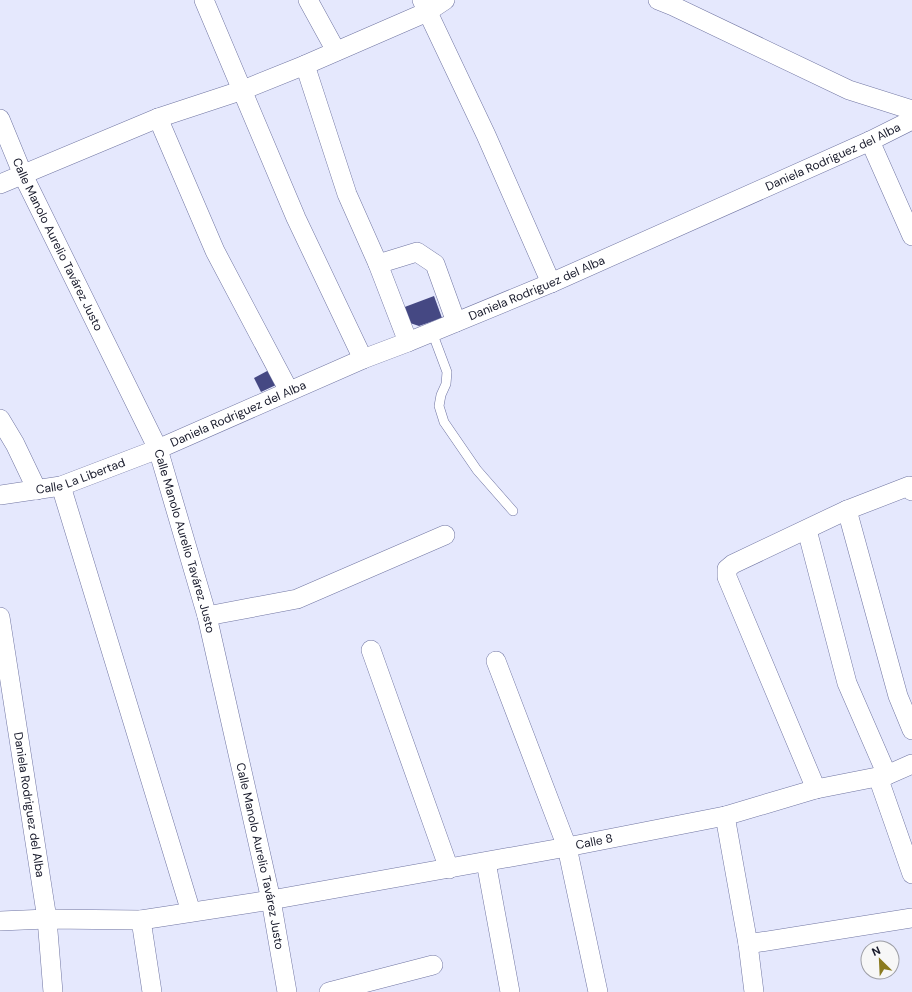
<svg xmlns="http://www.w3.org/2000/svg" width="912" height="992" viewBox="0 0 912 992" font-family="'DM Sans',sans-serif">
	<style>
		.building { fill: #454883 }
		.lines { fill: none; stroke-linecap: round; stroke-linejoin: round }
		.service-casing { stroke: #7075a2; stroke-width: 10 }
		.minor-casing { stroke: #7075a2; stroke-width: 20 }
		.service { stroke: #fff; stroke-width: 9 }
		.minor { stroke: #fff; stroke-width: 19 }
		.labels { text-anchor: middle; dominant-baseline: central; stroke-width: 4; stroke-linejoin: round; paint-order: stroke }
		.street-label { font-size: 12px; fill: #17192a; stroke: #f7f7f7 }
	</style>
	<rect width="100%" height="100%" fill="#e5e8fd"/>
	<g class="building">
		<path d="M434 296 442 318 419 326 407 322 402 308Z"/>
		<path d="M269 370 276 385 261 392 254 378Z"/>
	</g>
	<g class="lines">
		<defs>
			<path id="service" d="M432 332 447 372 446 384 441 395 439 406 444 422 477 470 513 511"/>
			<g id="minor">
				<path d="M204 0 296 218 363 359"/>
				<path d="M308 0 336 51"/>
				<path d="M422 0 486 135 551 283"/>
				<path d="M658 0 673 6 849 90 912 110"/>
				<path d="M305 65 347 194 378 264 408 342"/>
				<path d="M158 118 215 251 289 391"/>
				<path id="s1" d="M0 119 23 175 158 449 207 616 271 900 287 992"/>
				<path d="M870 141 912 236"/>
				<path d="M0 184 158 118 243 90 305 65 427 12 445 0"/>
				<path d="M378 264 417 252 435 264 456 322"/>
				<path d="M0 419 15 444 37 490"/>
				<path d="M61 486 191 912"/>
				<path id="s2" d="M0 495 61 486 158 449 363 359 408 342 551 283 870 141 912 120"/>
				<path d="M847 510 898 696 912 730"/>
				<path d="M807 530 847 683 887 775"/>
				<path d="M207 616 297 599 445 535"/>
				<path id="s3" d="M0 617 47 919 53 992"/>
				<path d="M371 650 449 869"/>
				<path d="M496 661 567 847 598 992"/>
				<path d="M878 777 912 874"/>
				<path d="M816 789 727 577V569L733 564 847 510 909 486 912 491"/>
				<path d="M725 816 748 944 754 992"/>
				<path d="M486 862 510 992"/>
				<path d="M141 920 152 992"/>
				<path id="s4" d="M0 921 47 919 141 920 271 900 567 847 725 816 816 789 887 775 912 764"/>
				<path d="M748 944 912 918"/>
				<path d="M329 992 433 965"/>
			</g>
		</defs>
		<use href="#service" class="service-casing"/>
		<use href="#minor" class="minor-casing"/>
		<use href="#service" class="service"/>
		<use href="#minor" class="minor"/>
	</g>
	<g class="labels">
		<g class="street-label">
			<text stroke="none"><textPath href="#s2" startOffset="901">Daniela Rodriguez del Alba</textPath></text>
			<text stroke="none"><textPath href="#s1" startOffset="138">Calle Manolo Aurelio Tavárez Justo</textPath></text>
			<text stroke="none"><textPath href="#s2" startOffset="577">Daniela Rodriguez del Alba</textPath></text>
			<text stroke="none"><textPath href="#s2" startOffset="253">Daniela Rodriguez del Alba</textPath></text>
			<text stroke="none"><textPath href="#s2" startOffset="83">Calle La Libertad</textPath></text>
			<text stroke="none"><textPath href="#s1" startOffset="462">Calle Manolo Aurelio Tavárez Justo</textPath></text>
			<text stroke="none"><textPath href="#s3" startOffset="190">Daniela Rodriguez del Alba</textPath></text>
			<text stroke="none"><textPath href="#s4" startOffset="601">Calle 8</textPath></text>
			<text stroke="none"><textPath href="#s1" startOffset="786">Calle Manolo Aurelio Tavárez Justo</textPath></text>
		</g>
	</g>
	<g transform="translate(880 960) rotate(336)"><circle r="19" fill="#f7f7f7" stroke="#9d9ea5"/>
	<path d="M0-3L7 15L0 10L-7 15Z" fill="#8b7b20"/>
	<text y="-6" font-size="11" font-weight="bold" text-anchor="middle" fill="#17192a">N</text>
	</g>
</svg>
